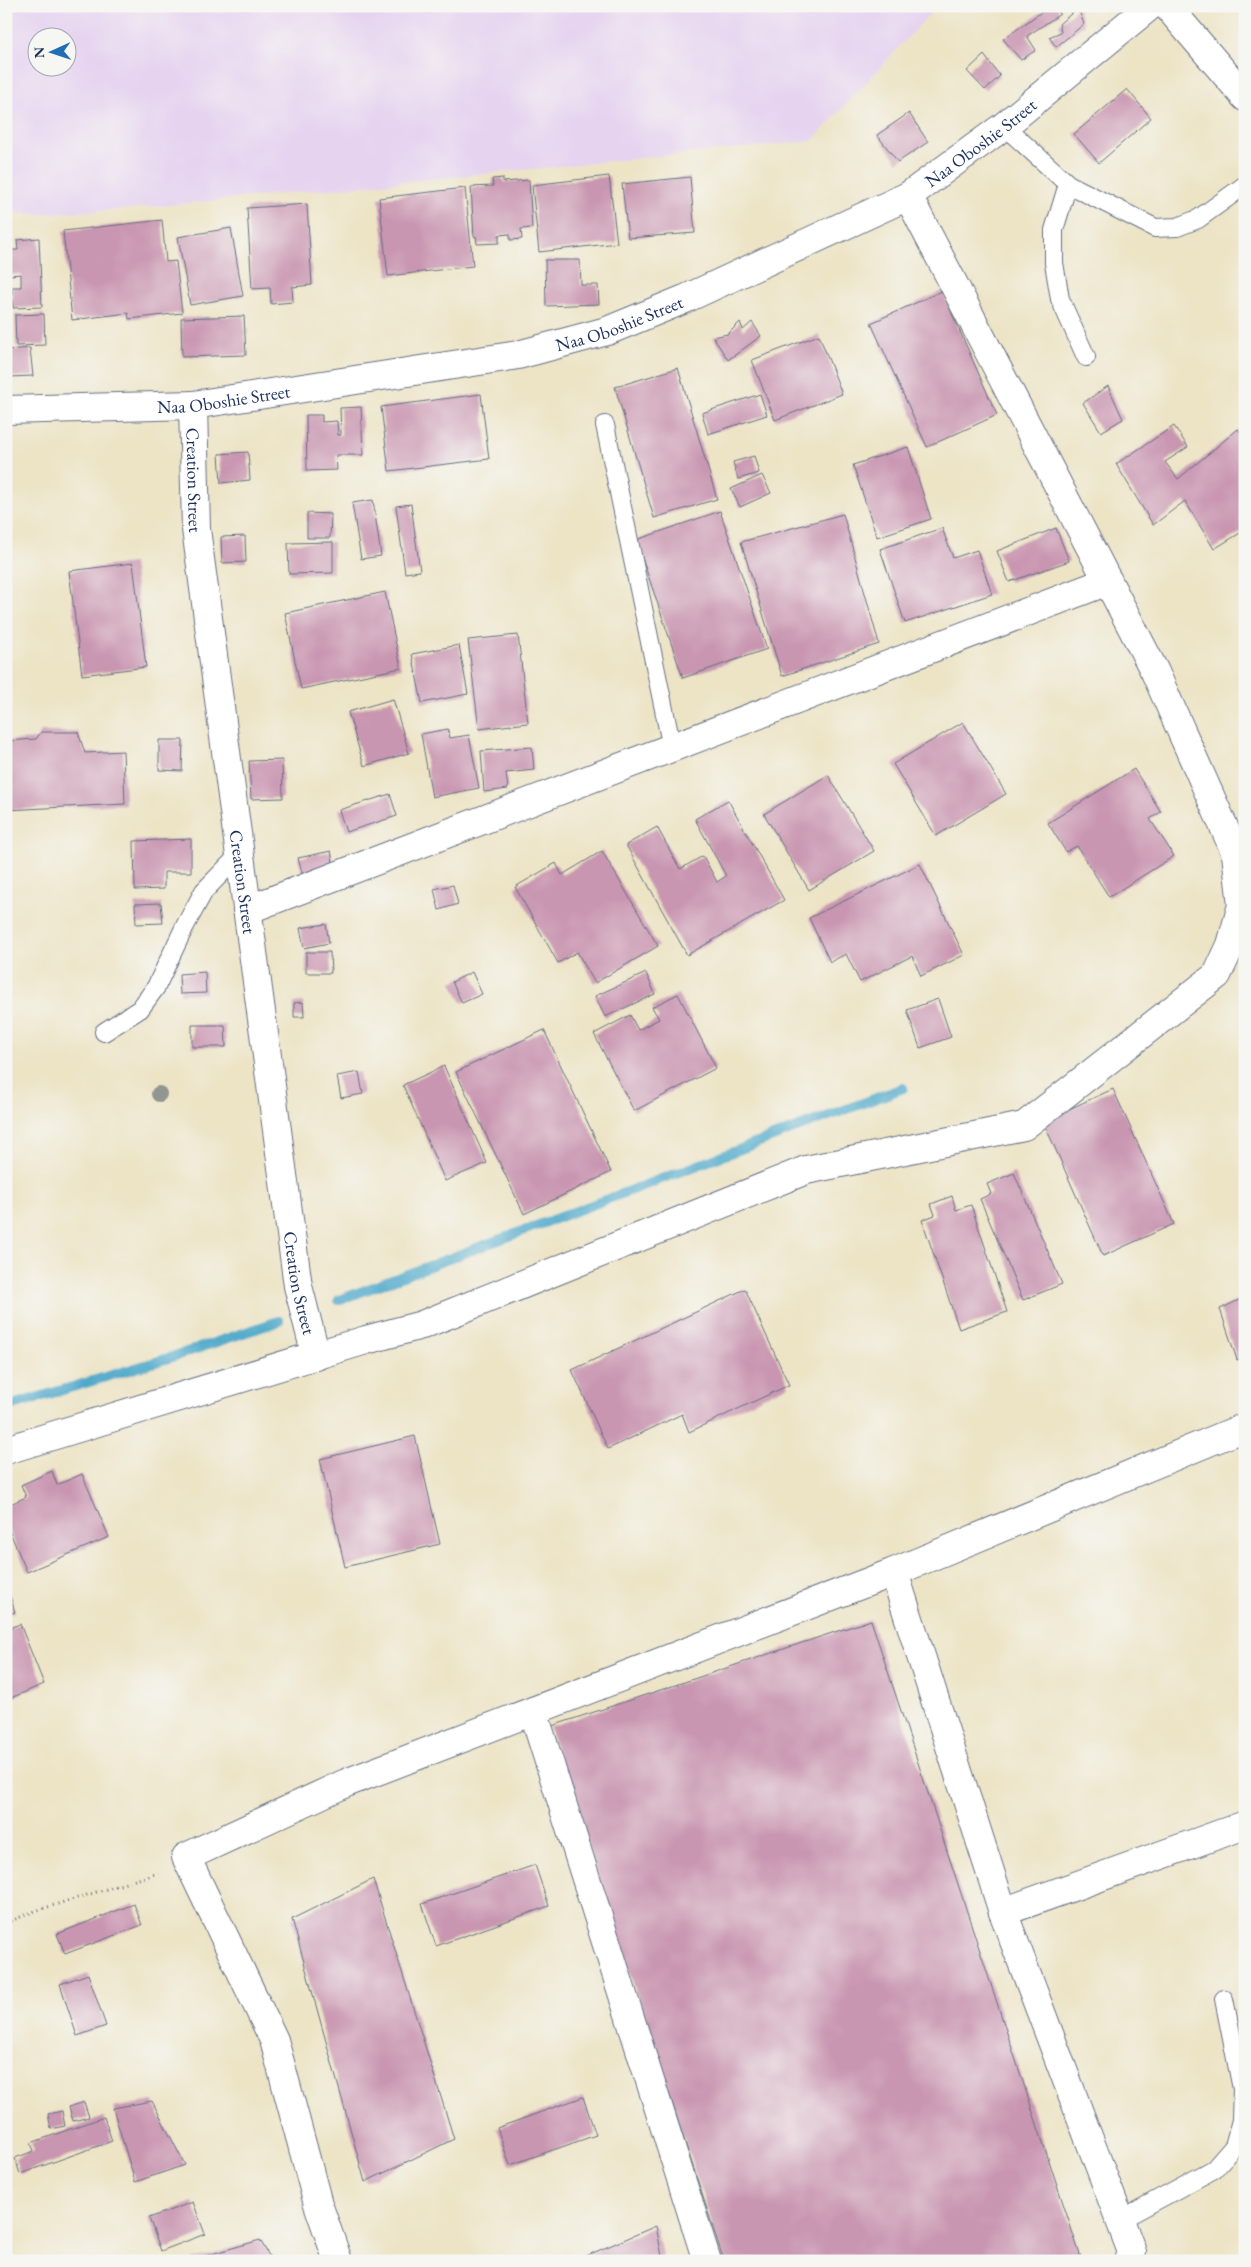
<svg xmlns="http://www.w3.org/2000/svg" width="1251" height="2267" viewBox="0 0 1251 2267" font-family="'EB Garamond',serif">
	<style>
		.built { fill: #e6d3f0; fill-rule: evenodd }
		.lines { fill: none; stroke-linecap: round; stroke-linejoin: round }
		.stream { stroke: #4ba7c9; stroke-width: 10 }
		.building { fill: #c996b1 }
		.service-casing { stroke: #646e82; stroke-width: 20 }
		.minor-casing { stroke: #646e82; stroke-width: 30 }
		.path { stroke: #646e82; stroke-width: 3; stroke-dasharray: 1 4; stroke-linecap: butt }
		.service { stroke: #fff; stroke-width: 18 }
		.minor { stroke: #fff; stroke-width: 28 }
		.tree { fill: #919790 }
		.labels { text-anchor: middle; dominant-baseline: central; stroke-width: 4.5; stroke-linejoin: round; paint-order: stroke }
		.street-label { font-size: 18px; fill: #1b2f5e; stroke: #f6f6f2 }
	</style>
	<rect width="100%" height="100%" fill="#f6f6f2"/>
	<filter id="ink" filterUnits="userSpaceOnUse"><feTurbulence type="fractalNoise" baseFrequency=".02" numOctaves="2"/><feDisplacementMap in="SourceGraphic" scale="10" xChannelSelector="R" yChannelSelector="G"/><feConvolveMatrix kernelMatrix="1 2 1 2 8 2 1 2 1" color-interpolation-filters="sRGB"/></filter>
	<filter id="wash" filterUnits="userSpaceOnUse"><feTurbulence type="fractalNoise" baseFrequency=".0096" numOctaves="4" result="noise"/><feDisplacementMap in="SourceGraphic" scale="20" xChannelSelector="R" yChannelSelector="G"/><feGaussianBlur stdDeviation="1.12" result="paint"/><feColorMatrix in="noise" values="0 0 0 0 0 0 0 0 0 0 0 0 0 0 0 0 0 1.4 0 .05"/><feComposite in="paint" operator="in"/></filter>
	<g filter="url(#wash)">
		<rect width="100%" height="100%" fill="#ede4c6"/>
		<path class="built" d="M6 6H937L812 141 129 209 38 214 6 213ZM38 38H68V68H38Z"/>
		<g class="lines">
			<g class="stream">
				<path d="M339 1300 903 1088"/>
				<path d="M6 1407 172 1357 279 1321"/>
			</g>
		</g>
		<g id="blocks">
			<g class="building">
				<path d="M1050 6H1057L1060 14 1027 36 1036 50 1021 60 1003 39Z"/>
				<path d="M1078 8 1084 24 1056 47 1049 37 1061 32 1059 24Z"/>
				<path d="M984 55 1000 76 985 90 967 71Z"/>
				<path d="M1127 89 1151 118 1099 163 1074 134Z"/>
				<path d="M909 113 928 142 898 162 877 135Z"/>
				<path d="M609 176 617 243 539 252 532 185Z"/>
				<path d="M690 177 695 233 628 238 622 184Z"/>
				<path d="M503 178V182L529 180 532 228 521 229 522 239 510 240V234L499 235V243L477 244 476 236 474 237 471 187 493 186 492 179Z"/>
				<path d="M465 188 473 266 388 276 379 198Z"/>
				<path d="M307 204 312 285 292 287 293 302 271 304 270 288 252 289 247 208Z"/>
				<path d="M162 220 166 262 176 261 182 313 129 319 128 313 72 320 63 231Z"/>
				<path d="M231 228 243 296 190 305 178 237Z"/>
				<path d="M39 238 42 307 13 308 12 287H21V274L10 275 8 250H18L17 240Z"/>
				<path d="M545 260H580L581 285H598L599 304 546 306Z"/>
				<path d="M942 291 997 415 927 447 871 323Z"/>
				<path d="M44 314 45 345 16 346 15 315Z"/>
				<path d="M244 316 246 355 182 357 181 318Z"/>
				<path d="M740 322 743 330 752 322 761 336 728 360 713 337 728 334Z"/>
				<path d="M819 335 842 394 775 420 752 360Z"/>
				<path d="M30 348 33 376 9 377 6 350Z"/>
				<path d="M678 368 717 499 654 518 615 387Z"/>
				<path d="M1108 386 1123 419 1101 432 1083 403Z"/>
				<path d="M481 394 489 459 389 471 381 407Z"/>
				<path d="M760 394 767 415 708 434 702 413Z"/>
				<path d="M361 407 363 455H336L337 470 307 471 306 415H322V422L337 421 338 435H341L340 408Z"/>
				<path d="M1174 426 1188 447 1165 462 1178 479 1238 429 1245 438V530L1214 549 1185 501 1153 525 1116 464Z"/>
				<path d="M908 447 931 519 877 537 853 465Z"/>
				<path d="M248 452 250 480 221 483 219 454Z"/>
				<path d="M754 456 759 473 738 479 733 462Z"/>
				<path d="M762 475 771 493 740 507 731 489Z"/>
				<path d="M373 500 381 556 361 559 352 503Z"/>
				<path d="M411 504 420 571 405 573 396 506Z"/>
				<path d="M720 511 767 649 683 678 636 540Z"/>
				<path d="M307 513 331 514 330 538H307Z"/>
				<path d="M843 514 879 644 782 676 741 542Z"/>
				<path d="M942 528 953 558 977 550 992 594 905 623 880 549Z"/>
				<path d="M1056 528 1069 561 1009 582 997 551Z"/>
				<path d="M245 536 246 562 222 563 221 537Z"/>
				<path d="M333 542V573L289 574 288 543Z"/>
				<path d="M133 563 146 667 82 675 69 571Z"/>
				<path d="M385 592 401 668 301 689 285 613Z"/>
				<path d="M518 635 528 723 479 729 468 640Z"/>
				<path d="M459 645 468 694 422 703 412 654Z"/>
				<path d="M393 699 409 753 364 766 348 712Z"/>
				<path d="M963 722 1006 794 936 836 893 764Z"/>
				<path d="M448 729 450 738 469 735 479 788 432 797 421 734Z"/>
				<path d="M41 732H78L85 753 123 751 125 804 6 810V741L36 739Z"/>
				<path d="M159 740H183L182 771 159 770Z"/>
				<path d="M532 747 534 770 506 773 508 789 484 792 481 751Z"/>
				<path d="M282 760 283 798 251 799 249 761Z"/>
				<path d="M1134 769 1161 812 1150 819 1174 856 1109 897 1077 846 1066 852 1048 823Z"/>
				<path d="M828 775 874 851 809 890 764 814Z"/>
				<path d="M390 794 397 816 346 832 339 810Z"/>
				<path d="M728 800 784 900 687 955 626 845 657 827 680 869 703 856 717 882 726 876 695 819Z"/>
				<path d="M191 839V872H164V889L135 890 134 841Z"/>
				<path d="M331 851 335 873 304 880 298 858Z"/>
				<path d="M602 851 658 946 595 983 577 952 558 963 515 887 556 863 562 875Z"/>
				<path d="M920 864 964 955 921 976 912 956 860 982 846 954 830 962 809 918Z"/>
				<path d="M453 885 458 904 439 910 434 889Z"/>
				<path d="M161 903 163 923 136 924 135 904Z"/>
				<path d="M326 924 329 943 304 948 300 928Z"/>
				<path d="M306 952H330L331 973H306Z"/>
				<path d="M205 972 206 993 180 994 179 974Z"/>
				<path d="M472 972 482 994 462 1003 452 982Z"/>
				<path d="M646 973 655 994 605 1017 595 996Z"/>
				<path d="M678 994 716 1068 634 1111 594 1034 630 1015 638 1030 659 1019 652 1007Z"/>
				<path d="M938 999 951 1037 920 1048 907 1010Z"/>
				<path d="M303 1002 304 1017H294V1003Z"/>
				<path d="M192 1025H225L226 1047H192Z"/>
				<path d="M544 1030 611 1172 524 1214 456 1072Z"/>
				<path d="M444 1066 487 1163 445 1181 403 1085Z"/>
				<path d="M359 1072 363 1094 341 1098 337 1076Z"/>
				<path d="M1113 1089 1174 1224 1103 1256 1043 1121Z"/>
				<path d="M1014 1173 1062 1284 1023 1300 980 1199 991 1194 987 1184Z"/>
				<path d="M952 1196 956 1210 971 1205 1007 1312 959 1329 922 1220 935 1215 931 1204Z"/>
				<path d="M745 1289 789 1385 689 1432 682 1414 608 1449 572 1370Z"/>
				<path d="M1245 1297V1357L1237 1360 1220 1309Z"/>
				<path d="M415 1436 440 1544 345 1567 320 1459Z"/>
				<path d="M52 1471 57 1485 82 1474 109 1537 27 1572 6 1523V1506L26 1497 21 1485Z"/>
				<path d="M6 1583 15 1612 6 1615Z"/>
				<path d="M871 1620 1082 2261H724L549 1727Z"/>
				<path d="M20 1624 44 1684 6 1700V1629Z"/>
				<path d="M535 1865 549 1906 436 1946 422 1904Z"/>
				<path d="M373 1879 454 2139 365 2182 292 1919Z"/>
				<path d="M134 1904 142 1925 65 1954 57 1934Z"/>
				<path d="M88 1974 106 2026 77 2036 60 1984Z"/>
				<path d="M583 2097 596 2135 510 2165 497 2128Z"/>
				<path d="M152 2101 185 2165 135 2182 113 2108Z"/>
				<path d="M84 2102 89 2117 73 2121 69 2107Z"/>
				<path d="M62 2111 65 2126 51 2129 48 2114Z"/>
				<path d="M104 2117 112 2141 20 2174 15 2158 34 2151 31 2143Z"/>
				<path d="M193 2202 205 2234 161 2251 149 2218Z"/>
				<path d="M656 2226 663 2261H574Z"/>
				<path d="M260 2240 272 2261H191V2260Z"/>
			</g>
		</g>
	</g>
	<g filter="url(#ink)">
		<use href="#blocks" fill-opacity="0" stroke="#646e82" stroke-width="1"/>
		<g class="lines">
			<defs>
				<g id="service">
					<path d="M1004 126 1068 184 1155 228 1177 227 1198 219 1245 185"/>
					<path d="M1068 184 1054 230V263L1060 299 1086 357"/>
					<path d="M605 425 672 748"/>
					<path d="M104 1032 140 1009 156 987 185 926 204 891 240 854"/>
					<path d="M1120 2220 1214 2169 1234 2146 1241 2120 1242 2089 1224 1999"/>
				</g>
				<g id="minor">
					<path d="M1167 6 1245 97"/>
					<path id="s1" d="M193 405 196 529 298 1286 316 1356"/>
					<path id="s2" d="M6 410 193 405 518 355 607 331 685 299 908 196 1004 126 1150 6"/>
					<path d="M247 910 1108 581"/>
					<path d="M6 1450 366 1340 422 1325 806 1170 1024 1126 1217 975 1231 945 1242 905 1236 854 1155 672 908 196"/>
					<path d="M894 1572 1003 1912 1132 2252 1129 2261"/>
					<path d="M533 1711 707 2261"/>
					<path d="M1003 1912 1245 1825"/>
					<path d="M338 2261 318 2204 274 2040 186 1857 346 1783 894 1572 1245 1427"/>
				</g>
			</defs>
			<use href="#service" class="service-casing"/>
			<use href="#minor" class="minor-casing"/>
			<path class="path" d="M6 1923 35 1911 158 1873"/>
			<use href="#service" class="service"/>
			<use href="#minor" class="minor"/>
		</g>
		<circle class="tree" cx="159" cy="1094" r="8"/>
	</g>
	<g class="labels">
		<g class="street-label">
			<text stroke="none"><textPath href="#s2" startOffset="1028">Naa Oboshie Street</textPath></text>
			<text stroke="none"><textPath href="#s2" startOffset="622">Naa Oboshie Street</textPath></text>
			<text stroke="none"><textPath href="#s2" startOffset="218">Naa Oboshie Street</textPath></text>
			<text stroke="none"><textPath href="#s1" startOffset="75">Creation Street</textPath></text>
			<text stroke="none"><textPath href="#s1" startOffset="480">Creation Street</textPath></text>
			<text stroke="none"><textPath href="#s1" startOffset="885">Creation Street</textPath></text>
		</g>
	</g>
	<rect width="1251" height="2267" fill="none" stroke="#f6f6f2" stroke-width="25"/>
	<g transform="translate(52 52) rotate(267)"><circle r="24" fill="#f6f6f2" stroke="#9ea6b7"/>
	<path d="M0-4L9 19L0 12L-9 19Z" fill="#1f6fb2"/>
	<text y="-8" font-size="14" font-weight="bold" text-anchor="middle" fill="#1b2f5e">N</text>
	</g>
</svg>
